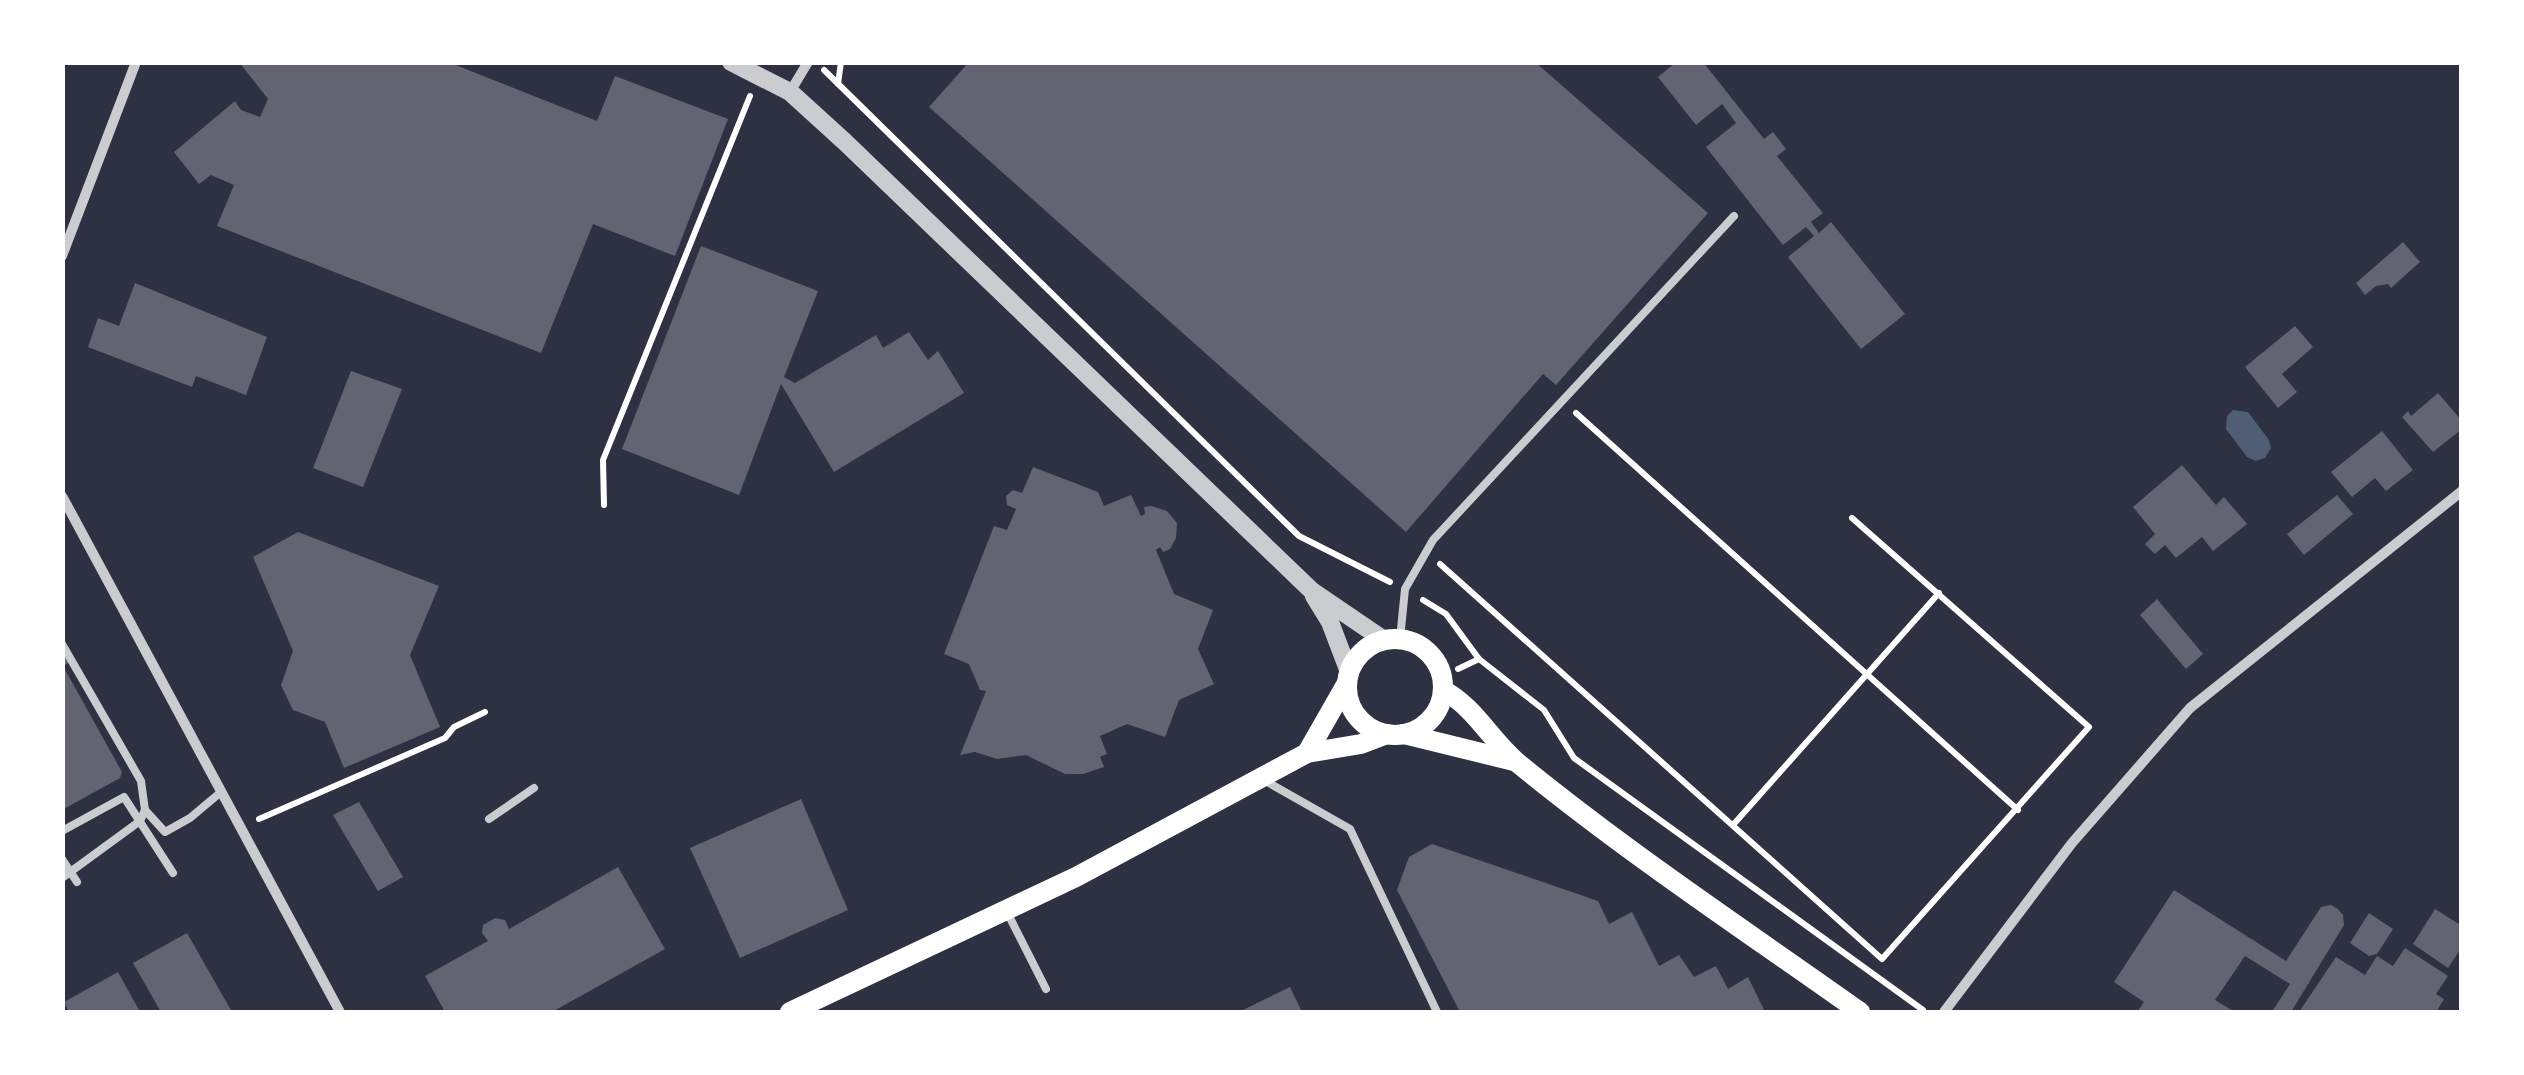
<svg xmlns="http://www.w3.org/2000/svg" width="2524" height="1075" viewBox="0 0 2524 1075" font-family="'DM Sans',sans-serif">
	<style>
		.water { fill: #4f5d75 }
		.building { fill: #626471 }
		.lines { fill: none; stroke-linecap: round; stroke-linejoin: round }
		.path { stroke: #fff; stroke-width: 6 }
		.service { stroke: #caccd0; stroke-width: 8 }
		.minor { stroke: #caccd0; stroke-width: 10 }
		.tertiary { stroke: #caccd0; stroke-width: 18 }
		.secondary { stroke: #fff; stroke-width: 20 }
	</style>
	<rect width="100%" height="100%" fill="#2d3142"/>
	<path class="water" d="M2233 410 2248 412 2269 440 2271 448 2265 458 2256 461 2247 457 2226 429 2227 416Z"/>
	<g class="building">
		<path d="M239 62H448L597 121 615 76 728 119 675 256 593 224 541 353 217 226 234 185 211 175 199 184 174 152 235 101 241 110 260 117 268 99Z"/>
		<path d="M969 62H1535L1708 213 1556 385 1543 374 1406 532 929 107Z"/>
		<path d="M1676 62H1703L1764 139 1773 132 1786 149 1777 156 1823 213 1811 222 1819 233 1831 222 1905 314 1861 349 1788 257 1814 236 1806 227 1783 245 1706 147 1736 123 1722 104 1696 125 1658 77Z"/>
		<path d="M2403 242 2420 262 2391 288 2388 284 2376 286 2365 295 2356 283Z"/>
		<path d="M701 246 818 291 784 377 795 383 876 335 883 348 909 332 928 360 938 351 964 393 834 472 781 384 739 495 622 449Z"/>
		<path d="M135 283 267 337 246 395 196 376 192 387 88 347 98 318 119 326Z"/>
		<path d="M2295 326 2313 347 2282 374 2297 392 2278 408 2245 367Z"/>
		<path d="M351 371 402 389 363 487 313 468Z"/>
		<path d="M2438 393 2462 421V429L2433 452 2402 417 2408 411 2411 416Z"/>
		<path d="M2382 431 2413 470 2386 491 2375 478 2352 497 2331 472Z"/>
		<path d="M2182 465 2216 505 2224 497 2247 524 2213 551 2202 537 2176 558 2165 545 2155 554 2145 544 2155 534 2133 507Z"/>
		<path d="M1033 467 1098 492 1104 506 1131 495 1141 516 1145 514 1144 507 1151 506 1167 511 1177 523 1176 538 1170 549 1163 552 1160 547 1156 550 1174 594 1213 610 1198 649 1214 684 1179 700 1165 737 1127 724 1100 736 1107 754 1100 757 1104 767 1083 774H1065L1026 755 997 759 975 752 960 755 986 691 980 690 969 664 944 654 994 526 1007 530 1016 509 1007 505 1006 496 1013 490 1022 493Z"/>
		<path d="M2337 495 2353 514 2304 555 2287 534Z"/>
		<path d="M298 532 439 586 410 655 440 727 344 768 325 722 293 710 281 685 293 651 253 557Z"/>
		<path d="M2157 599 2203 654 2186 669 2140 615Z"/>
		<path d="M66 656 70 662 63 666 122 772 120 778 62 810V657Z"/>
		<path d="M801 799 848 910 740 958 690 848Z"/>
		<path d="M359 802 403 877 378 891 333 815Z"/>
		<path d="M1432 844 1598 901 1609 924 1632 912 1659 966 1679 955 1694 977 1716 966 1728 989 1748 977 1765 1012H1460L1397 890 1409 857Z"/>
		<path d="M618 867 665 949 552 1012H445L425 976 488 941 482 933 483 925 495 918 505 920 509 929Z"/>
		<path d="M2174 890 2286 961 2321 907 2331 905 2338 909 2343 915 2344 925 2291 1012H2272L2290 984 2245 956 2215 1000 2235 1012H2137L2144 1002 2114 982Z"/>
		<path d="M2435 909 2462 926V947L2448 968 2413 944Z"/>
		<path d="M2369 913 2393 929 2377 954 2369 956 2350 943Z"/>
		<path d="M187 933 232 1012H161L133 963Z"/>
		<path d="M2405 948 2448 976 2436 994 2444 999 2436 1012H2299L2336 957 2365 975 2377 956 2393 966Z"/>
		<path d="M118 972 140 1012H69L64 1002Z"/>
		<path d="M1290 987 1302 1012H1239Z"/>
	</g>
	<g class="lines">
		<g class="path">
			<path d="M824 70 1299 536 1390 582"/>
			<path d="M838 84 841 62"/>
			<path d="M1576 413 2018 810"/>
			<path d="M604 505 603 460 750 96"/>
			<path d="M1440 564 1882 959 2089 727 1852 518"/>
			<path d="M1423 600 1446 614 1479 659 1544 710 1574 758 1923 1010"/>
			<path d="M1458 669 1479 659"/>
			<path d="M259 819 445 738 454 727 485 712"/>
			<path d="M1733 825 1939 593"/>
		</g>
		<g class="service">
			<path d="M1400 639 1405 589 1433 540 1734 216"/>
			<path d="M62 644 141 781 145 810 140 821 62 878"/>
			<path d="M1262 779 1350 829 1437 1012"/>
			<path d="M145 810 165 832 190 818 221 792"/>
			<path d="M489 819 534 788"/>
			<path d="M62 831 124 797 173 873"/>
			<path d="M62 859 77 882"/>
			<path d="M1006 910 1046 989"/>
		</g>
		<g class="minor">
			<path d="M790 92 808 62"/>
			<path d="M62 256 136 62"/>
			<path d="M62 496 340 1012"/>
			<path d="M1944 1012 2072 843 2190 708 2462 491"/>
		</g>
		<g class="tertiary">
			<path d="M731 62 790 92 845 142 1312 591 1384 640"/>
			<path d="M1314 596 1330 622 1349 672"/>
		</g>
		<g class="secondary">
			<circle cx="1395" cy="687" r="48"/>
			<path d="M1443 690C1475 707 1491 741 1519 764 1628 853 1746 931 1860 1012"/>
			<path d="M1404 734 1514 761"/>
			<path d="M1307 753 1347 683"/>
			<path d="M790 1012 1076 877 1307 753 1361 744 1387 734"/>
		</g>
	</g>
	<rect width="2524" height="1075" fill="none" stroke="#ffffff" stroke-width="130"/>
</svg>
